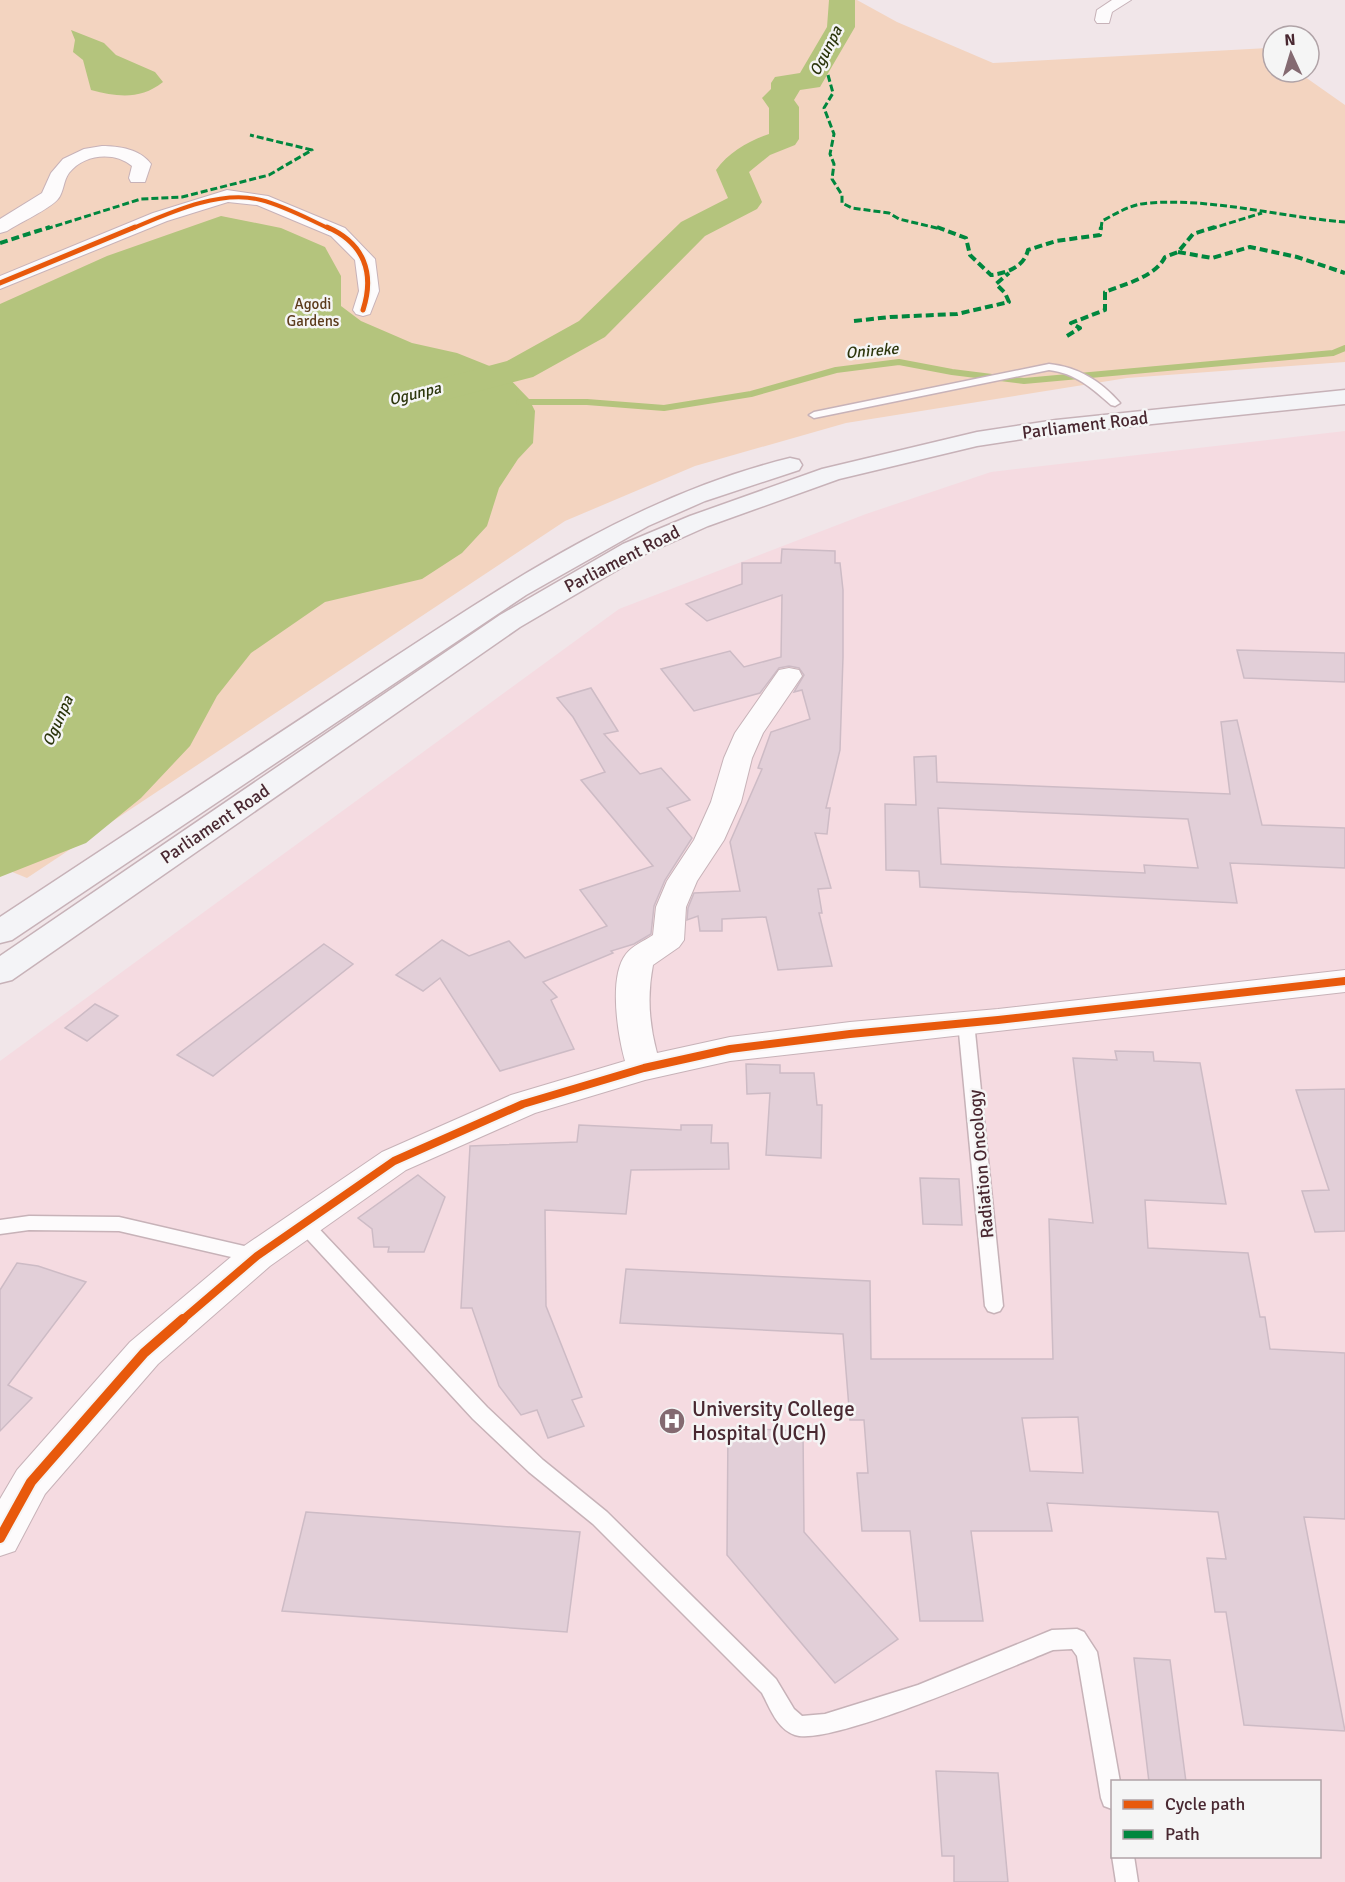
<svg xmlns="http://www.w3.org/2000/svg" width="1345" height="1882" viewBox="0 0 1345 1882" font-family="Signika,sans-serif">
	<style>
		.built { fill: #f5dbe1; fill-rule: evenodd }
		.green { fill: #f3d4c0 }
		.water { fill: #b4c47d }
		.lines { fill: none; stroke-linecap: round; stroke-linejoin: round }
		.stream { stroke: #b4c47d; stroke-width: 6 }
		.river { fill: #b4c47d; fill-rule: evenodd }
		.building { fill: #e2cfd8; stroke: #cdbbc5; stroke-width: 1.5; fill-rule: evenodd }
		.lane-casing { stroke: #c7b2b8; stroke-width: 3 }
		.street-casing { stroke: #c7b2b8; stroke-width: 2 }
		.secondary-casing { stroke: #c7b2b8; stroke-width: 3 }
		.lane { fill: #fdfbfc; fill-rule: evenodd }
		.street { fill: #fdfbfc; fill-rule: evenodd }
		.secondary { fill: #f4f4f7; fill-rule: evenodd }
		.quiet-far1 { stroke: #00873e; stroke-width: 3; stroke-dasharray: 7 3; stroke-linecap: butt }
		.quiet { stroke: #00873e; stroke-width: 4; stroke-dasharray: 8 4; stroke-linecap: butt }
		.cycleway-far3-casing { stroke: #f5f5f5; stroke-width: 6 }
		.cycleway-far2-casing { stroke: #f5f5f5; stroke-width: 8 }
		.cycleway-far1-casing { stroke: #f5f5f5; stroke-width: 12 }
		.cycleway-casing { stroke: #f5f5f5; stroke-width: 14 }
		.cycleway-far3 { stroke: #e8590c; stroke-width: 4 }
		.cycleway-far2 { stroke: #e8590c; stroke-width: 5 }
		.cycleway-far1 { stroke: #e8590c; stroke-width: 8 }
		.cycleway { stroke: #e8590c; stroke-width: 10 }
		.labels { text-anchor: middle; dominant-baseline: central; stroke-width: 5; stroke-linejoin: round; paint-order: stroke }
		.far-park-label { font-size: 15px; fill: #5c3b1c; stroke: #f5f5f5 }
		.far-water-label { font-size: 16px; font-style: italic; fill: #2c360c; stroke: #f5f5f5 }
		.street-label { font-size: 18px; fill: #492831; stroke: #f5f5f5 }
		.near-poi-label { font-size: 21px; fill: #492831; stroke: #f5f5f5; text-anchor: start }
	</style>
	<rect width="100%" height="100%" fill="#f1e6e9"/>
	<path class="built" d="M1345 431V1882H0V1061L619 609 866 514 991 472ZM1112 1782H1320V1856H1112Z"/>
	<path class="green" d="M0 0H857L897 22 993 63 1268 48 1273 52V72H1298L1345 105V362L1127 378 846 423 695 466 565 521 27 878 0 867Z"/>
	<g class="water">
		<path d="M71 30 104 43 116 55 155 72 163 82C140 100 118 97 91 90L83 60 73 52 75 40Z"/>
		<path d="M221 216 281 228 325 247 341 276V306L361 321 412 343 457 353 502 371 529 399 535 411 533 443 518 459 499 488 487 526 462 553 422 579 325 602 251 653 217 696 190 746 141 798 86 843 0 877V304L107 256Z"/>
	</g>
	<g class="lines">
		<path class="stream" d="M519 402H587L664 408 751 394 836 370 899 362 952 372 1024 381 1333 353 1345 348"/>
		<path class="river" d="M829 0H855V27L820 87 800 90 794 100 799 107V139L795 145 770 155 749 172 762 202 757 209 705 236 605 337 533 377 434 403 421 400 415 392 421 384 507 361 579 321 681 222 728 198 716 170C729 152 749 141 769 134V108L762 98 771 89V83L775 77 800 73 827 27Z"/>
	</g>
	<g class="building">
		<path d="M782 549 835 551V563H840L843 590V657L840 750 826 808H830L827 834 815 833 831 888 818 889 822 913H819L832 966 778 970 766 917 722 919V931H700L698 916 687 920 688 908 694 893 740 891 730 842 762 769 758 768 771 732 810 719 802 690 794 692 804 675 799 668 789 666 779 668 760 693 694 711 661 669 730 651 744 667 781 657 782 595 707 621 686 604 742 584V563H781Z"/>
		<path d="M1237 650 1345 653V682L1244 678Z"/>
		<path d="M591 688 618 731 604 734 640 774 661 768 690 800 667 808 692 838 665 880 654 906 651 934 634 944 611 951 613 953 543 982 557 997 551 1000 574 1049 500 1071 440 978 423 991 396 975 442 940 469 956 509 941 525 958 607 926 580 890 653 866 581 780 605 772 573 717 557 698Z"/>
		<path d="M1237 720 1262 825 1345 828V868L1230 863 1237 903 920 887 919 871 886 870 885 804 916 805 914 757 936 756 937 782 1230 794 1221 722ZM938 808 1188 819 1198 868 1144 865 1145 873 941 864Z"/>
		<path d="M324 944 353 964 213 1076 177 1055Z"/>
		<path d="M95 1004 118 1016 87 1041 65 1028Z"/>
		<path d="M1115 1051 1153 1052 1154 1061 1200 1063 1226 1204 1145 1200 1148 1248 1248 1253 1260 1317H1265L1270 1349 1345 1353V1519L1304 1517 1345 1731 1244 1725 1226 1612H1215L1207 1558 1226 1559 1218 1512 1047 1503 1052 1531H971L983 1621H920L910 1531H862L857 1473H868L864 1420H850L843 1334 620 1323 626 1269 870 1281 871 1359H1053L1049 1219 1093 1223 1073 1058 1117 1060ZM1078 1417 1083 1473 1030 1471 1022 1418Z"/>
		<path d="M746 1064 780 1065V1073H814L817 1105H822L821 1158 766 1155 770 1093 747 1094Z"/>
		<path d="M1345 1089V1231L1315 1232 1302 1191 1329 1190 1296 1090Z"/>
		<path d="M579 1125 681 1130V1125H712L711 1143H728L729 1169 631 1170 626 1214 545 1210 546 1306 582 1397 572 1400 584 1426 548 1438 537 1410 521 1415 499 1386 472 1308H461L470 1146 577 1142Z"/>
		<path d="M418 1175 445 1197 424 1252H388L389 1247H374L372 1229 358 1218Z"/>
		<path d="M920 1178 959 1179 962 1225 923 1224Z"/>
		<path d="M17 1263 38 1266 86 1282 8 1385 32 1398 0 1431V1290Z"/>
		<path d="M728 1428 803 1431 804 1532 898 1639 835 1683 727 1555Z"/>
		<path d="M306 1512 580 1532 567 1632 282 1611Z"/>
		<path d="M1134 1658 1170 1660 1186 1782H1149Z"/>
		<path d="M936 1771 998 1773 1008 1882H954V1856H942Z"/>
	</g>
	<g class="lines">
		<defs>
			<g id="lane">
				<path d="M1049 364C1078 367 1101 381 1120 403L1115 406 1111 405C1092 388 1075 373 1049 370L814 418 809 415 814 412Z"/>
				<path d="M966 1017 972 1018 974 1022 1003 1306 1000 1311 994 1313 988 1311 985 1306 958 1022 960 1018Z"/>
				<path d="M29 1216 119 1217 257 1249 263 1251 266 1256 263 1261 257 1263 119 1231 29 1230 0 1234V1220Z"/>
				<path d="M303 1216 309 1218 487 1407 543 1460 607 1512 776 1679 794 1709 802 1716 825 1714 918 1685 1052 1630 1077 1629 1084 1632 1097 1652 1120 1782H1112V1809L1104 1806 1101 1798 1077 1656 1072 1649 1053 1650C1010 1667 831 1747 795 1735 777 1729 770 1708 762 1693L593 1524 529 1472 473 1419 297 1228 294 1223 297 1218Z"/>
				<path d="M1112 1854V1856H1134L1138 1882H1116L1112 1856Z"/>
			</g>
			<g id="street">
				<path d="M1112 0H1131L1112 12 1109 23H1097L1095 20 1097 10Z"/>
				<path d="M102 146C119 146 140 149 151 164L145 182H131L129 178 132 166C114 151 84 154 69 173 63 181 64 192 58 199 50 209 19 223 7 231L0 233V219L42 193 51 173 63 159 84 149Z"/>
				<path d="M227 190 268 196 345 228 375 259 379 291 370 314 363 316 356 314 353 310 359 291 355 260 331 236 257 205 228 202 167 221 0 289V276L153 213Z"/>
				<path d="M789 668 799 670 802 676 763 733 752 758 741 802 724 840 697 881 686 907 684 940 679 947 653 965C647 996 649 1023 657 1053L730 1037 850 1022 998 1009 1345 970V992L730 1061 645 1080 535 1113 406 1170 270 1266 158 1364 45 1494 15 1551 0 1556V1499L17 1470 130 1342 244 1246 382 1152 511 1095 625 1061C618 1036 608 977 626 954 632 946 644 941 653 935L656 907 667 881 694 840 711 802 724 758 735 733 779 670Z"/>
			</g>
			<g id="secondary">
				<path d="M1345 390V404L1056 434 977 446 839 479 708 526 641 556 520 627 12 980 0 983V956L500 615 623 544 690 516 822 469 977 432 1056 420Z"/>
				<path d="M790 458 799 460 802 465 799 470 705 501 648 526 526 595 12 940 0 943V917C119 838 239 760 358 681 494 592 630 497 790 458Z"/>
			</g>
		</defs>
		<use href="#lane" class="lane-casing"/>
		<use href="#street" class="street-casing"/>
		<use href="#secondary" class="secondary-casing"/>
		<use href="#lane" class="lane"/>
		<use href="#street" class="street"/>
		<use href="#secondary" class="secondary"/>
		<g class="quiet-far1">
			<path d="M828 75 833 93 824 108 834 134 830 154 834 164 832 179 842 195V203L852 208 889 213 899 219 941 229"/>
			<path d="M46 229 141 199 182 197 269 175 312 150 250 135"/>
			<path d="M1101 229 1102 221C1117 213 1131 204 1149 203 1214 198 1280 217 1345 222"/>
			<path d="M1210 229 1262 213"/>
		</g>
		<g class="quiet">
			<path d="M937 227 966 238 970 255 991 275C1007 273 1024 267 1028 250L1056 241 1100 235 1101 227"/>
			<path d="M0 243 50 227"/>
			<path d="M1178 252 1212 258 1250 247 1297 257 1345 273"/>
			<path d="M854 321 890 317 957 314 1009 302 1005 293 996 284 1009 273"/>
			<path d="M1067 336 1080 328 1071 323 1105 310V292C1125 284 1155 277 1165 257L1178 252 1193 234 1215 227"/>
		</g>
		<defs>
			<path id="cycleway-far3" d="M131 229C169 213 220 189 261 200 285 206 308 219 330 229"/>
			<g id="cycleway-far2">
				<path d="M327 227C364 243 375 273 363 310"/>
				<path d="M0 283 135 227"/>
			</g>
			<path id="cycleway-far1" d="M181 1321 257 1256 394 1161 523 1104 644 1068 730 1049 850 1034 998 1020 1345 981"/>
			<path id="cycleway" d="M0 1538 31 1482 144 1353 183 1319"/>
		</defs>
		<use href="#cycleway-far3" class="cycleway-far3-casing"/>
		<use href="#cycleway-far2" class="cycleway-far2-casing"/>
		<use href="#cycleway-far1" class="cycleway-far1-casing"/>
		<use href="#cycleway" class="cycleway-casing"/>
		<use href="#cycleway-far3" class="cycleway-far3"/>
		<use href="#cycleway-far2" class="cycleway-far2"/>
		<use href="#cycleway-far1" class="cycleway-far1"/>
		<use href="#cycleway" class="cycleway"/>
	</g>
	<defs>
		<symbol id="hospital-disc" viewBox="-11 -11 22 22"><circle r="9.5" fill="#846a71" stroke="#f5f5f5"/><path d="M-5-5h3v3.5h4V-5h3V5h-3V1.5h-4V5h-3Z" fill="#fff"/></symbol>
	</defs>
	<g fill-rule="evenodd">
		<use href="#hospital-disc" x="657" y="1406" width="30" height="30"/>
	</g>
	<g class="labels">
		<g class="far-park-label">
			<text x="313" y="304">Agodi<tspan x="313" dy="17">Gardens</tspan></text>
		</g>
		<g class="far-water-label">
			<text transform="translate(826 51) rotate(-63)">Ogunpa</text>
			<text transform="translate(872 351) rotate(-5)">Onireke</text>
			<text transform="translate(415 394) rotate(-14)">Ogunpa</text>
			<text transform="translate(58 721) rotate(-66)">Ogunpa</text>
		</g>
		<g class="street-label">
			<text transform="translate(1085 425) rotate(-7)">Parliament Road</text>
			<text transform="translate(622 559) rotate(-27)">Parliament Road</text>
			<text transform="translate(215 824) rotate(-34)">Parliament Road</text>
			<text transform="translate(981 1164) rotate(-95)">Radiation Oncology</text>
		</g>
		<g class="near-poi-label">
			<text x="692" y="1409">University College<tspan x="692" dy="24">Hospital (UCH)</tspan></text>
		</g>
	</g>
	<rect x="1111" y="1780" width="210" height="78" fill="#f5f5f5" stroke="#b0a3a7" stroke-width="1.5"/>
	<rect x="1123" y="1800" width="30" height="9" fill="#e8590c" stroke="#b0a3a7" stroke-width="1.5"/>
	<text x="1165" y="1810" font-size="18" fill="#492831">Cycle path</text>
	<rect x="1123" y="1830" width="30" height="9" fill="#00873e" stroke="#b0a3a7" stroke-width="1.5"/>
	<text x="1165" y="1840" font-size="18" fill="#492831">Path</text>
	<g transform="translate(1291 54) rotate(356)"><circle r="28" fill="#f5f5f5" stroke="#b0a3a7" stroke-width="1.5"/>
	<path d="M0-4.5L10 22L0 15L-10 22Z" fill="#846a71"/>
	<text y="-9" font-size="16" font-weight="bold" text-anchor="middle" fill="#492831">N</text>
	</g>
</svg>
